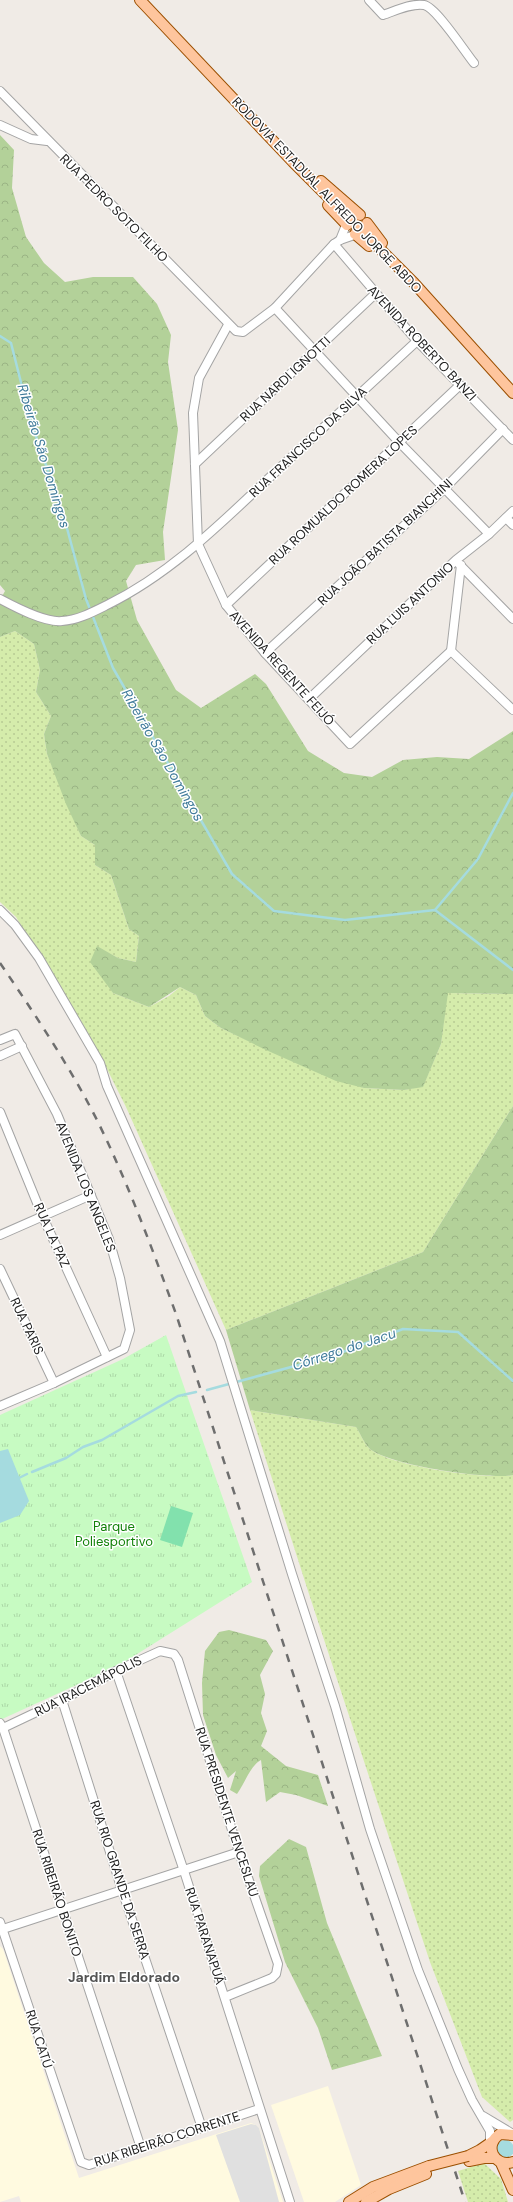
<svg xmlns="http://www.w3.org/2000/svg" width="513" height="2202" viewBox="0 0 513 2202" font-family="'DM Sans',sans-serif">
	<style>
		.education { fill: #fffae0 }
		.grass { fill: url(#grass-dots) }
		.forest { fill: url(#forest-crowns) }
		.park { fill: url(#park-tufts) }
		.pitch { fill: #82e1ad }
		.parking { fill: #e0e0e0 }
		.water { fill: #a5dbdf }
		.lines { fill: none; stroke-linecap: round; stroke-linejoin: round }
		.stream { stroke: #a5dbdf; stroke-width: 2.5 }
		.minor-casing { stroke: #a4a4a4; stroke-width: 10 }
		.major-casing { stroke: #9b4f00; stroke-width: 12 }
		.minor { stroke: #fff; stroke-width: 8 }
		.major { stroke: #fec59d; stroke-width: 10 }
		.rail { stroke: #6e6e6e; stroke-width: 2.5; stroke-dasharray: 8 8; stroke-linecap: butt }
		.major-bridge-casing { stroke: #9b4f00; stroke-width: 12; stroke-linecap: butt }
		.major-bridge { stroke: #fec59d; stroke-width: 10 }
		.labels { text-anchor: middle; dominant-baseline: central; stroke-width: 3; stroke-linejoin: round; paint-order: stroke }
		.street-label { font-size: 13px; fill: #202020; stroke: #fff }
		.park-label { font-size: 13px; fill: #128209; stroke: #fff }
		.water-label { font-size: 14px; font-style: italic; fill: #417c9b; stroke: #fff }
		.neighbourhood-label { font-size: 14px; font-weight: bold; fill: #535353; stroke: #fff }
	</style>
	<defs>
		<pattern id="grass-dots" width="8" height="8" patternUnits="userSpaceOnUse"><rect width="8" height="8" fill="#d5ecab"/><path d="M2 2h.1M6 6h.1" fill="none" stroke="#b7ca93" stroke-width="1.8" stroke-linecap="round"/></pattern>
		<pattern id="forest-crowns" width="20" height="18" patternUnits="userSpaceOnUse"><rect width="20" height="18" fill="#b3d199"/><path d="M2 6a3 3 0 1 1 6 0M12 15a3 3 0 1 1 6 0" fill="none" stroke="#9ab384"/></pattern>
		<pattern id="park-tufts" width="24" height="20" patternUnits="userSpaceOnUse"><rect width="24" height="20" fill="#c7fbc2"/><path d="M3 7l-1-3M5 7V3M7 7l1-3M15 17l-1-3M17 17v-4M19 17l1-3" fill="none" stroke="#abd7a6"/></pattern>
	</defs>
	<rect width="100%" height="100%" fill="#f0ebe6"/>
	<g class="education">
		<path d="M0 1946 3 1949 79 2178 251 2123 256 2125 259 2128 283 2202H21L19 2196 0 2202Z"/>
		<path d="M328 2086 361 2185 335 2202H304L271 2105Z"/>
	</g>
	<g class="grass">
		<path d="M15 631 34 644 40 670 36 692 51 716 44 734 47 754 81 836 95 845V865L111 875 129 929 139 936 136 962 118 958 97 947 113 993 149 1007 169 996 180 987 196 995 205 1016 221 1028 299 1064 364 1088 404 1090 423 1086 441 1044 447 993 513 994V1106L423 1252 226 1330 126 1107 102 1059 16 917 0 902V637Z"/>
		<path d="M250 1410 356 1427C360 1433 364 1443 369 1448 387 1466 488 1480 513 1475V2120L510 2122 482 2097 430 1962 309 1594Z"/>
		<path d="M484 2163 501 2179 508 2202H468L458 2171Z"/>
	</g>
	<g class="forest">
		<path d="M0 135 14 150 12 188 26 237 44 263 65 282 93 277H133L157 304 171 335 168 362 178 430 163 532 165 560 136 565 126 581 137 620 176 690 201 708 255 674 266 684 308 751 344 773 372 777 403 760 437 757 469 759 513 731V994L448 993 441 1044 423 1087 404 1090 364 1088 336 1081 266 1050 221 1028 205 1016 196 995 180 987 149 1007 113 993 90 962 97 946 118 958 136 962 139 936 129 929 111 875 95 865V845L81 836 66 804 47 754 44 734 51 716 36 692 40 670 34 644 15 631 0 637V600L5 591 0 585Z"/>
		<path d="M513 1106V1475C489 1480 386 1465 369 1448 364 1443 360 1433 356 1427L250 1410 226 1330 423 1252Z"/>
		<path d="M229 1630 266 1640 273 1651 260 1675 265 1694 261 1713 267 1731 261 1746 286 1766 318 1775 328 1806 296 1795 280 1792 266 1802 261 1760C250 1766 245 1783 237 1794L230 1790 236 1771 228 1778 216 1755 203 1715 202 1683 205 1651 219 1632Z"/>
		<path d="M289 1839 306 1847 327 1923 382 2056 332 2070 318 2028 285 1962 259 1876 260 1866Z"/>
	</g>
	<path class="park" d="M166 1335 252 1582 118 1666 0 1720V1415L123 1359Z"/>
	<path class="pitch" d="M171 1506 193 1513 182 1547 160 1540Z"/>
	<path class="parking" d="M251 2124 256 2125 259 2128 279 2202H240L216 2135Z"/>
	<g class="water">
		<path d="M8 1449 29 1501 20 1515 0 1523V1451Z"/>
		<circle cx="505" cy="2149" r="9"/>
	</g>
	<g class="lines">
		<g class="stream">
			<path d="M0 336 11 343 31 422 64 517 86 599 113 668 232 874 274 911 345 920 435 910 513 970"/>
			<path d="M435 910 478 859 513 793"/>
			<path d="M207 1390 335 1355 403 1329 458 1332 513 1381"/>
			<path d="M32 1472 66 1458 83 1447 102 1440 178 1396 196 1392"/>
			<path d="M19 1478 27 1474"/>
		</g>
		<defs>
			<g id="minor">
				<path d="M369 0 383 15C395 11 411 3 424 5 436 7 465 52 474 63"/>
				<path d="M0 91 236 331 243 332 275 308 334 244 340 240 360 233"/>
				<path d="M0 125 31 139 47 141"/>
				<path d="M340 240 348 220"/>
				<path d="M334 244 417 341 513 440"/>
				<path d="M275 308 399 442 489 534"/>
				<path d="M228 325 199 378 193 413 198 544 226 605 265 653 350 744 451 651"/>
				<path d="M195 464 375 294"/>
				<path d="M506 518 513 525"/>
				<path d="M459 564 513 619"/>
				<path d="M0 599C15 607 45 623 62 621 78 620 93 612 107 605 176 571 229 515 284 464 328 423 373 382 417 341"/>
				<path d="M226 605 460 385"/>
				<path d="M451 651 461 565"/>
				<path d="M451 651 513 710"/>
				<path d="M265 653 445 488 503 429"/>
				<path d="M309 699 456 560 489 534 513 511"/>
				<path d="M0 910 15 925 39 958 100 1063 107 1086 220 1341 292 1574 335 1706 370 1829 418 1970 458 2069 472 2100 490 2131V2143"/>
				<path d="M0 1040 15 1034 57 1114 109 1239 120 1278 130 1330 124 1349 54 1383 0 1406"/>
				<path d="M0 1056 22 1046"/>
				<path d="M0 1112 42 1215 107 1357"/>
				<path d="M0 1235 91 1195"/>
				<path d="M0 1269 54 1383"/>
				<path d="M116 1671 184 1871 290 2202"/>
				<path d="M62 1700 122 1890 202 2128"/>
				<path d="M0 1723 3 1728 62 1700 116 1671 160 1651 174 1654 178 1660 239 1852 278 1964 276 1974 272 1978 225 1997"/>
				<path d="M3 1728 141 2148"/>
				<path d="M0 1922 81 2162 89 2165 259 2109"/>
				<path d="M0 1930 239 1852"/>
				<path d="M483 2116 513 2134"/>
			</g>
			<g id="major">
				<path d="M140 0 293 162 414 283 513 393"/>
				<path d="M321 181 360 215"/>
				<path d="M328 205 347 225"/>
				<path d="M367 223 382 243"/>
				<path d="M355 234 369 246"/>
				<path d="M513 2135 500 2134C483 2145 494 2168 513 2162"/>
				<path d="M468 2156 480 2150 493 2141"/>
				<path d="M469 2161 484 2158H494"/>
				<path d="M501 2163 513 2190"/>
				<path d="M349 2202 373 2187 429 2166"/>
				<path d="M366 2202 389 2189 426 2174"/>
			</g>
		</defs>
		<use href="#minor" class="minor-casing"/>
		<use href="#major" class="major-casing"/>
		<use href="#minor" class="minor"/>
		<use href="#major" class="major"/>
		<path class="rail" d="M0 963C34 1013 69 1065 97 1120 128 1183 152 1248 176 1314L465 2202"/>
		<defs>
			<path id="major-bridge" d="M429 2166 468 2156"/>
		</defs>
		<use href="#major-bridge" class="major-bridge-casing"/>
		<use href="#major-bridge" class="major-bridge"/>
	</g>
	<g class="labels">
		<g class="street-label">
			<text transform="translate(327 195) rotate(46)">RODOVIA ESTADUAL ALFREDO JORGE ABDO</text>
			<text transform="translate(114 208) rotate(45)">RUA PEDRO SOTO FILHO</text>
			<text transform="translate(422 343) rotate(47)">AVENIDA ROBERTO BANZI</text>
			<text transform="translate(285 379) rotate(-43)">RUA NARDI IGNOTTI</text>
			<text transform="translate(308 442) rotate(-43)">RUA FRANCISCO DA SILVA</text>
			<text transform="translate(343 495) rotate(-43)">RUA ROMUALDO ROMERA LOPES</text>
			<text transform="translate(385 542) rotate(-43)">RUA JOÃO BATISTA BIANCHINI</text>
			<text transform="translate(410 603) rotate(-43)">RUA LUIS ANTONIO</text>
			<text transform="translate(282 668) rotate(48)">AVENIDA REGENTE FEIJÓ</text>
			<text transform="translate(86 1187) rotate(68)">AVENIDA LOS ANGELES</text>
			<text transform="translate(52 1235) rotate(66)">RUA LA PAZ</text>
			<text transform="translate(27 1326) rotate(65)">RUA PARIS</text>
			<text transform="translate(88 1686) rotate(-27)">RUA IRACEMÁPOLIS</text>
			<text transform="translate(227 1812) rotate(72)">RUA PRESIDENTE VENCESLAU</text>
			<text transform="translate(120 1880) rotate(72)">RUA RIO GRANDE DA SERRA</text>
			<text transform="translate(57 1893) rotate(72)">RUA RIBEIRÃO BONITO</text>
			<text transform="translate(205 1936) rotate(72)">RUA PARANAPUÃ</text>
			<text transform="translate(39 2039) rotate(72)">RUA CATÚ</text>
			<text transform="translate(167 2139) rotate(-18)">RUA RIBEIRÃO CORRENTE</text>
		</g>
		<g class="park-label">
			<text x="114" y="1526">Parque<tspan x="114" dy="15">Poliesportivo</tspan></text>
		</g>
		<g class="water-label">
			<text transform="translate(44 456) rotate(73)">Ribeirão São Domingos</text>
			<text transform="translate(163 755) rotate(60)">Ribeirão São Domingos</text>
			<text transform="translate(344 1349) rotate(-18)">Córrego do Jacu</text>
		</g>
		<g class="neighbourhood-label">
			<text x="124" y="1977">Jardim Eldorado</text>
		</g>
	</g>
</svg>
